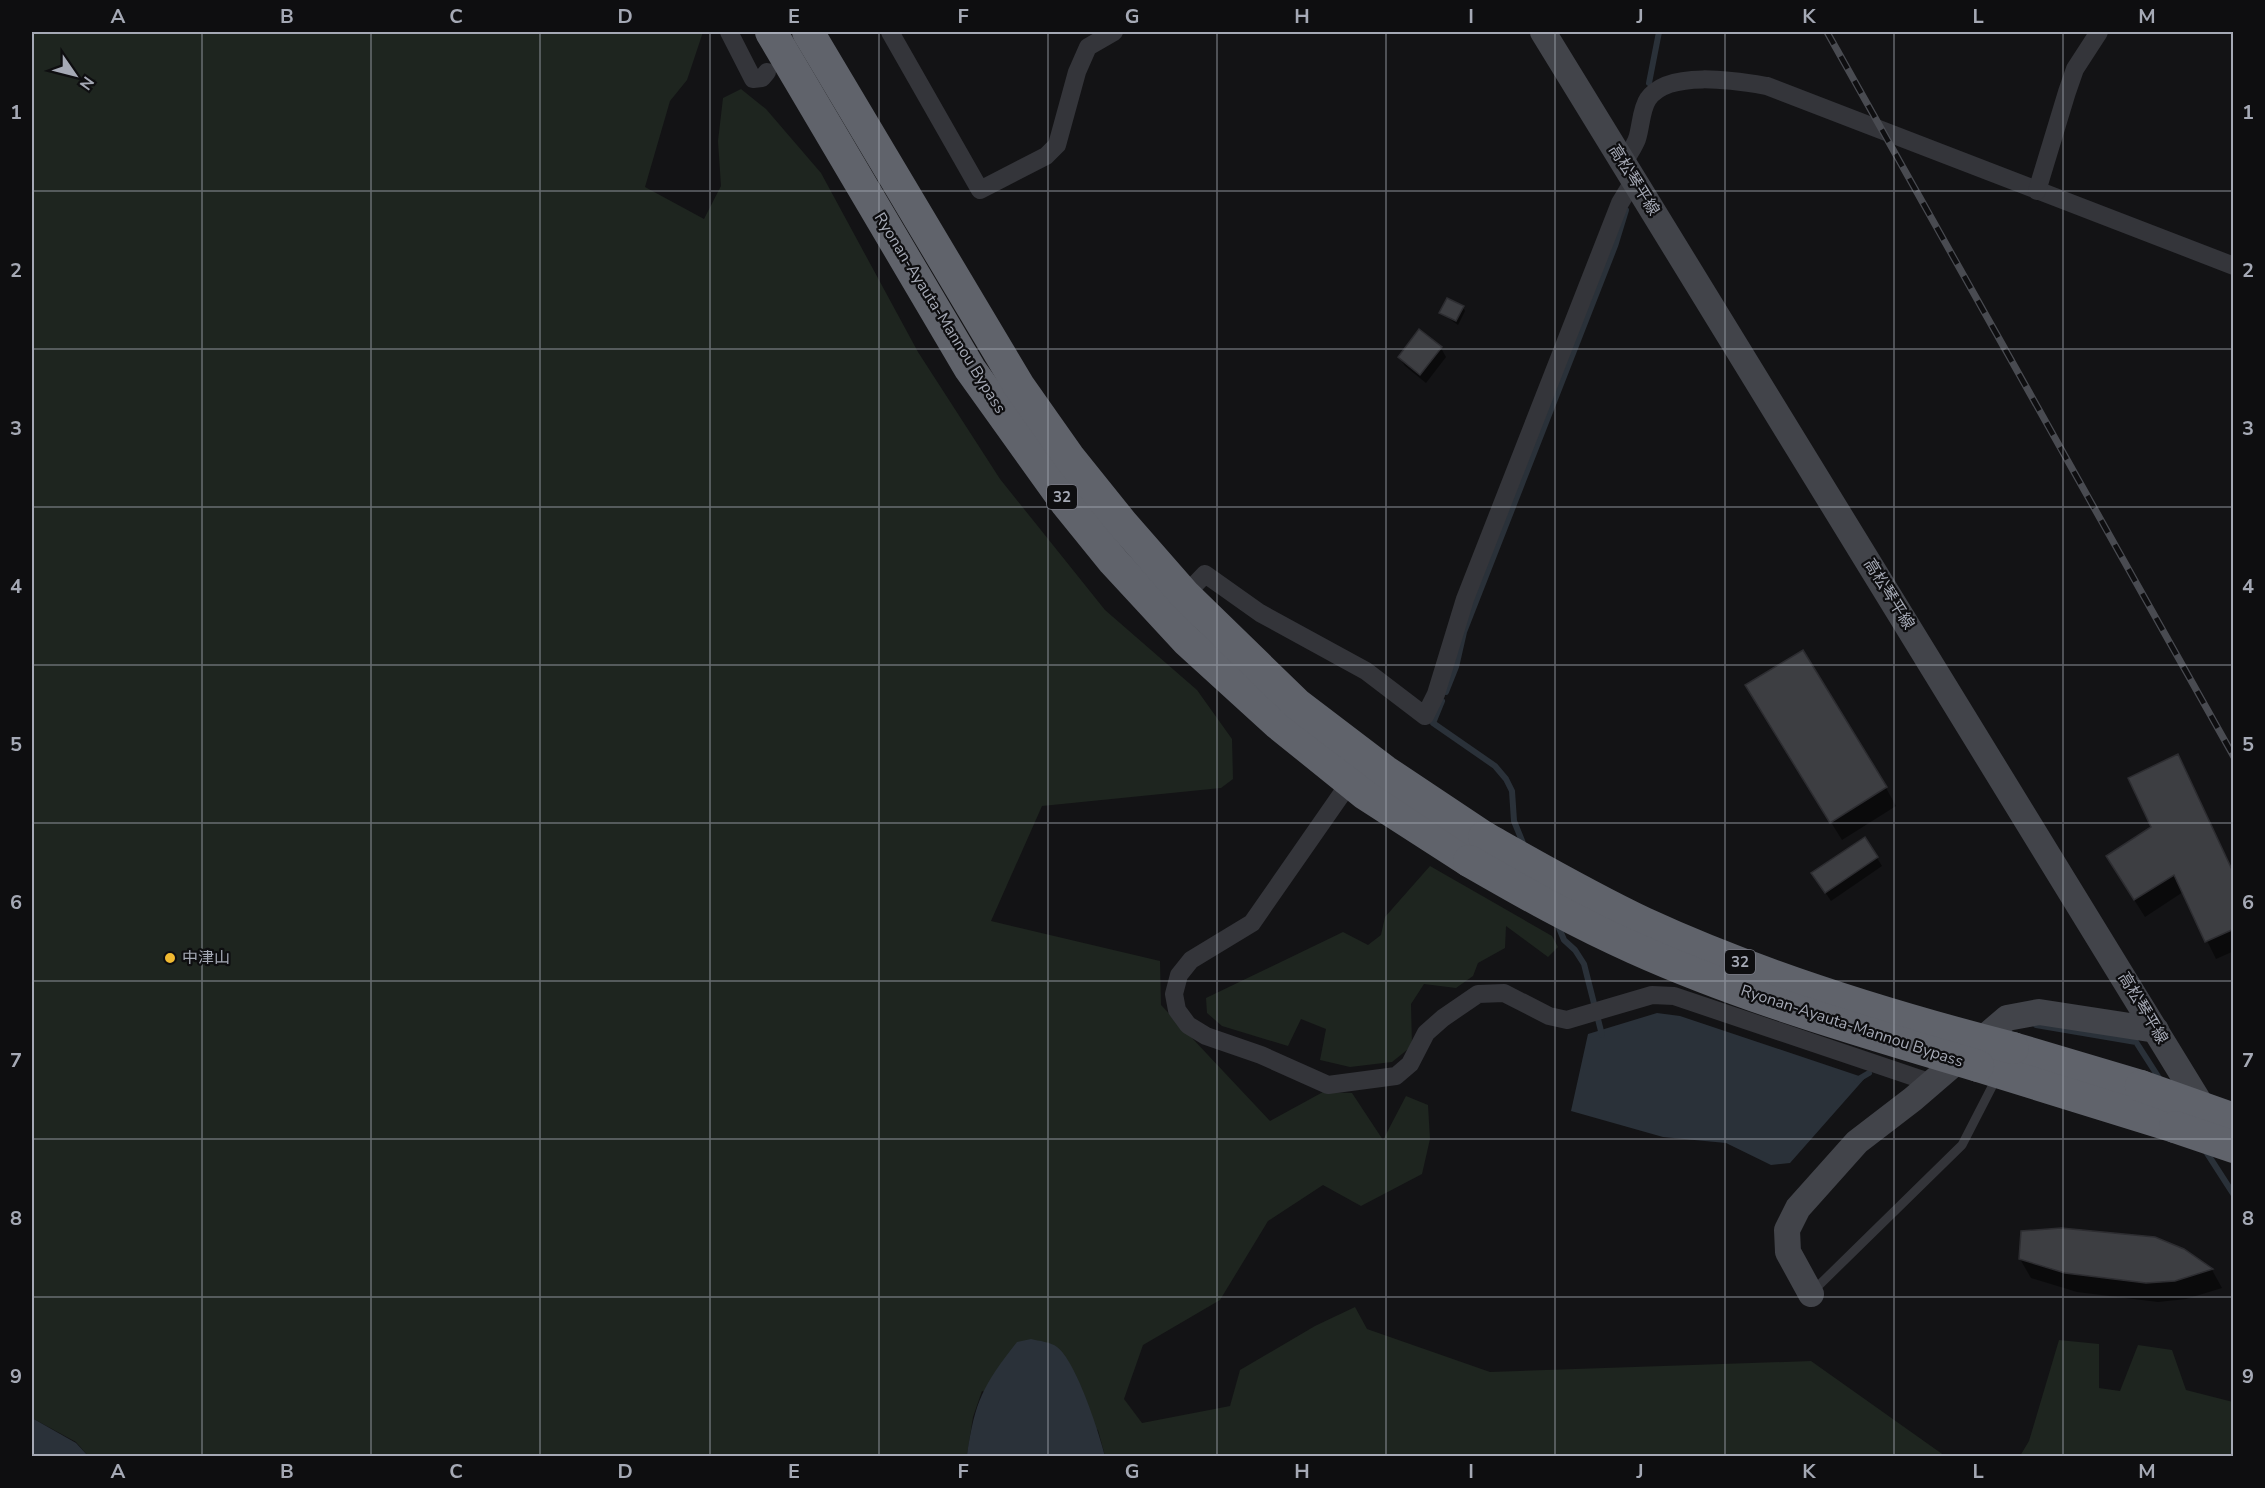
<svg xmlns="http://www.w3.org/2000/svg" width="2265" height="1488" viewBox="0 0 2265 1488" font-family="'Nunito Sans','Noto Sans JP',sans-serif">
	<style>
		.green { fill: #1e251f }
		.water { fill: #2a3139 }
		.shadow { fill: #0007 }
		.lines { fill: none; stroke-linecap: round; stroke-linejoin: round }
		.stream { stroke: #2a3139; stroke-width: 6 }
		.building { fill: #3d3e42; stroke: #2d2d31; stroke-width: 1.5 }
		.lane { stroke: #34353a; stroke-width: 9 }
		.street { stroke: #34353a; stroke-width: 18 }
		.secondary { stroke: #42444a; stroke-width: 26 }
		.highway { stroke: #60636b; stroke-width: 32 }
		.rail-casing { stroke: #494b51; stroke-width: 7 }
		.rail { stroke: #0e0e10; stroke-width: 4.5; stroke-dasharray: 14; stroke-linecap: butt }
		.highway-bridge { stroke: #60636b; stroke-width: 32 }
		.grid { fill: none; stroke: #a5a9b5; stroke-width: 1.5; stroke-opacity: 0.55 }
		.poi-dot { fill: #f0b931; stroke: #0e0e10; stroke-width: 2 }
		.labels { text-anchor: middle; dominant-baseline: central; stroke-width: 4.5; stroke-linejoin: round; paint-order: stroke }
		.shield { fill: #0e0e10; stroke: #787a84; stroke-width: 1.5 }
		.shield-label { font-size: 15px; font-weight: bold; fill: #a5a9b5 }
		.street-label { font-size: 16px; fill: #a5a9b5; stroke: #0e0e10 }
		.poi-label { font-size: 16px; fill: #a5a9b5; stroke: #0e0e10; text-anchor: start }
		.neatline { fill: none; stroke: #a5a9b5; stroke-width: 2 }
		.grid-label { font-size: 20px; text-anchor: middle; font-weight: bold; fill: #a5a9b5 }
	</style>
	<rect width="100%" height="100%" fill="#131315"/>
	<g class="green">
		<path d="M32 32H703L687 80 670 101 645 187 704 219 721 186 718 141 723 98 741 89 766 109 821 173 918 352 1000 479 1105 610 1197 690 1232 739 1233 779 1221 788 1042 806 991 921 1160 961 1161 1005 1270 1121 1323 1092 1352 1093 1383 1140 1406 1096 1428 1105 1430 1139 1422 1174 1361 1206 1323 1185 1268 1221 1220 1300 1143 1345 1124 1399 1142 1423 1230 1406 1240 1370 1315 1326 1355 1307 1367 1329 1490 1372 1811 1361 1945 1456H1105L1098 1430 982 1391 973 1417 967 1455 970 1456H88L76 1442 32 1418Z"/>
		<path d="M1430 866 1552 936 1558 947 1548 957 1506 926 1505 948 1478 963 1473 976 1456 988 1424 984 1411 1004 1412 1046 1392 1062 1350 1067 1320 1060 1326 1029 1301 1019 1288 1046 1222 1026 1207 1013 1206 998 1343 932 1368 945 1381 935 1385 917Z"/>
		<path d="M2059 1340 2099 1344V1388L2120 1391 2138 1345 2172 1350 2186 1390 2233 1402V1456H2020L2029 1441Z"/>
	</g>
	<g class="water">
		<path d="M1657 1013 1680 1016 1865 1078 1790 1163 1771 1165 1726 1143 1663 1137 1571 1111 1588 1034Z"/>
		<path d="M1031 1339C1039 1341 1051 1342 1057 1347 1076 1361 1099 1432 1105 1456L967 1455C975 1401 983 1385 1017 1342Z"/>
		<path d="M32 1418 76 1443 88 1456H32Z"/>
	</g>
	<g class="shadow">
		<path d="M1463 307 1465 311 1458 325 1441 313Z"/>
		<path d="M1441 348 1446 357 1426 383 1405 366 1399 357Z"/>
		<path d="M1758 704 1886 788 1896 806 1842 840Z"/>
		<path d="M2177 756 2234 873V951L2216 959 2183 892 2145 917 2118 874 2153 827Z"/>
		<path d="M1877 858 1882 866 1831 901 1819 883Z"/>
		<path d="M2084 1230 2154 1238 2183 1250 2212 1270 2222 1288 2186 1299 2158 1302 2077 1292 2031 1278 2020 1259 2022 1233Z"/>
	</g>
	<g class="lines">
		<g class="stream">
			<path d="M1649 83 1659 32"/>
			<path d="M1446 692 1456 667 1464 632 1615 246 1626 210"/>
			<path d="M1442 701 1433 723 1495 766 1506 779 1512 791 1514 821 1525 848"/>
			<path d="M1557 923 1564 940 1575 950 1584 964 1602 1035"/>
			<path d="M2036 1025 2136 1042 2161 1081"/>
			<path d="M1857 1080 1869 1073"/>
			<path d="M2205 1150 2234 1195"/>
		</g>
	</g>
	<g class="building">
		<path d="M1447 298 1464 306 1456 321 1439 313Z"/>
		<path d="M1419 329 1442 347 1420 375 1398 357Z"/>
		<path d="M1803 650 1887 787 1830 823 1745 685Z"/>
		<path d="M2178 754 2234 874V929L2205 942 2174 875 2134 900 2106 856 2151 827 2128 778Z"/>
		<path d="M1865 837 1878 857 1825 893 1811 873Z"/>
		<path d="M2061 1228 2155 1237 2184 1249 2213 1269 2175 1281 2146 1283 2065 1273 2019 1259 2021 1231Z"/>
	</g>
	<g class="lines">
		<path class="lane" d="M1812 1292 1962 1145 1997 1077"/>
		<g class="street">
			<path d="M729 32 753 79 762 78 767 72"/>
			<path d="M890 32 980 190 1046 156 1057 145 1077 72 1088 47 1114 32"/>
			<path d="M1624 163C1628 155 1634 147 1637 139 1641 127 1641 109 1648 99 1668 69 1737 81 1767 86L2234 266"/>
			<path d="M2037 191 2067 92 2075 69 2099 32"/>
			<path d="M1185 595 1205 574 1260 613 1366 671 1425 716 1436 694 1465 599 1620 203 1634 180"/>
			<path d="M1350 782 1252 923 1191 960 1179 975 1174 994 1177 1010 1188 1025 1206 1036 1261 1055 1328 1085 1396 1076 1410 1064 1426 1033 1443 1018 1478 994 1504 993 1549 1016 1567 1020 1652 995 1674 996 1932 1083"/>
		</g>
		<g class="secondary">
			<path d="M1543 32 2208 1116"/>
			<path d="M1811 1294 1788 1252 1787 1230 1798 1208 1857 1142 1913 1099 2007 1018 2039 1012 2156 1030"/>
		</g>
		<g class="highway">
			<path d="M771 32 970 369 1066 503 1113 561 1187 641 1277 723 1365 794 1469 861"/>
			<path d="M808 32 1019 386 1069 457 1122 523 1185 595 1297 704 1385 771 1484 837"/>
			<path d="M2013 1048 2141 1086"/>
			<path d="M1978 1066 2175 1127"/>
		</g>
		<defs>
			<path id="rail" d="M1827 32 2234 757"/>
		</defs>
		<use href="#rail" class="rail-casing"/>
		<use href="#rail" class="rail"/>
		<g class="highway-bridge">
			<path d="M1484 837C1537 867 1589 897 1644 923 1761 977 1888 1016 2013 1048"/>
			<path d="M1469 861C1523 892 1577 923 1634 948 1745 998 1861 1031 1978 1066"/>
			<path d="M2141 1086 2234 1119"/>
			<path d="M2175 1127 2234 1147"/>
		</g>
	</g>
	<path class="grid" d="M202 32V1456M371 32V1456M540 32V1456M710 32V1456M879 32V1456M1048 32V1456M1217 32V1456M1386 32V1456M1555 32V1456M1725 32V1456M1894 32V1456M2063 32V1456M32 191H2234M32 349H2234M32 507H2234M32 665H2234M32 823H2234M32 981H2234M32 1139H2234M32 1297H2234"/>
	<circle class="poi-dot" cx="170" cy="958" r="6"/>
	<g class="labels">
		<g class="shield">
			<rect x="1047" y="485" width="30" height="24" rx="4.5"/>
			<rect x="1725" y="950" width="30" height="24" rx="4.5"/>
		</g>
		<g class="shield-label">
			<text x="1062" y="497">32</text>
			<text x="1740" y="962">32</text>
		</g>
		<g class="street-label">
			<text transform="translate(1634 180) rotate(58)">高松琴平線</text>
			<text transform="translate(940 313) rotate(58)">Ryonan-Ayauta-Mannou Bypass</text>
			<text transform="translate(1889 594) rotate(58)">高松琴平線</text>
			<text transform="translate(2143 1008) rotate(59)">高松琴平線</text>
			<text transform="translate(1852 1026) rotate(18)">Ryonan-Ayauta-Mannou Bypass</text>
		</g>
		<g class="poi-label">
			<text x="182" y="958">中津山</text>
		</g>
	</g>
	<rect width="2265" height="1488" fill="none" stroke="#0e0e10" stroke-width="66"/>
	<g transform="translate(75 75) rotate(125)" stroke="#0e0e10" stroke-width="4.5" paint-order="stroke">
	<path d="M0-4.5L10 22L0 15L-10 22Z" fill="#a5a9b5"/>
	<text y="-9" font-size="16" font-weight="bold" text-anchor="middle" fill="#a5a9b5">N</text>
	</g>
	<rect x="33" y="33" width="2199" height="1422" class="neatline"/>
	<g class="grid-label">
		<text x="118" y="23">A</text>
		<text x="287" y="23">B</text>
		<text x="456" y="23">C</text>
		<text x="625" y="23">D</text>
		<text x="794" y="23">E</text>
		<text x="963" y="23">F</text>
		<text x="1132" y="23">G</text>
		<text x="1302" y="23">H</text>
		<text x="1471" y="23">I</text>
		<text x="1640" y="23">J</text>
		<text x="1809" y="23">K</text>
		<text x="1978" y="23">L</text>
		<text x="2147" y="23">M</text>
		<text x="16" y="119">1</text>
		<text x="2248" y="119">1</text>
		<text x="16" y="277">2</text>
		<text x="2248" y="277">2</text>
		<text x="16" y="435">3</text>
		<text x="2248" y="435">3</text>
		<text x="16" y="593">4</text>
		<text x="2248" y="593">4</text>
		<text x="16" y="751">5</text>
		<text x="2248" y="751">5</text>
		<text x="16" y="909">6</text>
		<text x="2248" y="909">6</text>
		<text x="16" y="1067">7</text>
		<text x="2248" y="1067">7</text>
		<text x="16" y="1225">8</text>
		<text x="2248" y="1225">8</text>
		<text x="16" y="1383">9</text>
		<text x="2248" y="1383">9</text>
		<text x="118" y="1478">A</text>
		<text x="287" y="1478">B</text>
		<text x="456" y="1478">C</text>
		<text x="625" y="1478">D</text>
		<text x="794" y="1478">E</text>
		<text x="963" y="1478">F</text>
		<text x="1132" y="1478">G</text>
		<text x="1302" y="1478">H</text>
		<text x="1471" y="1478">I</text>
		<text x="1640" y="1478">J</text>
		<text x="1809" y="1478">K</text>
		<text x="1978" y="1478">L</text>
		<text x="2147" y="1478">M</text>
	</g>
</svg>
